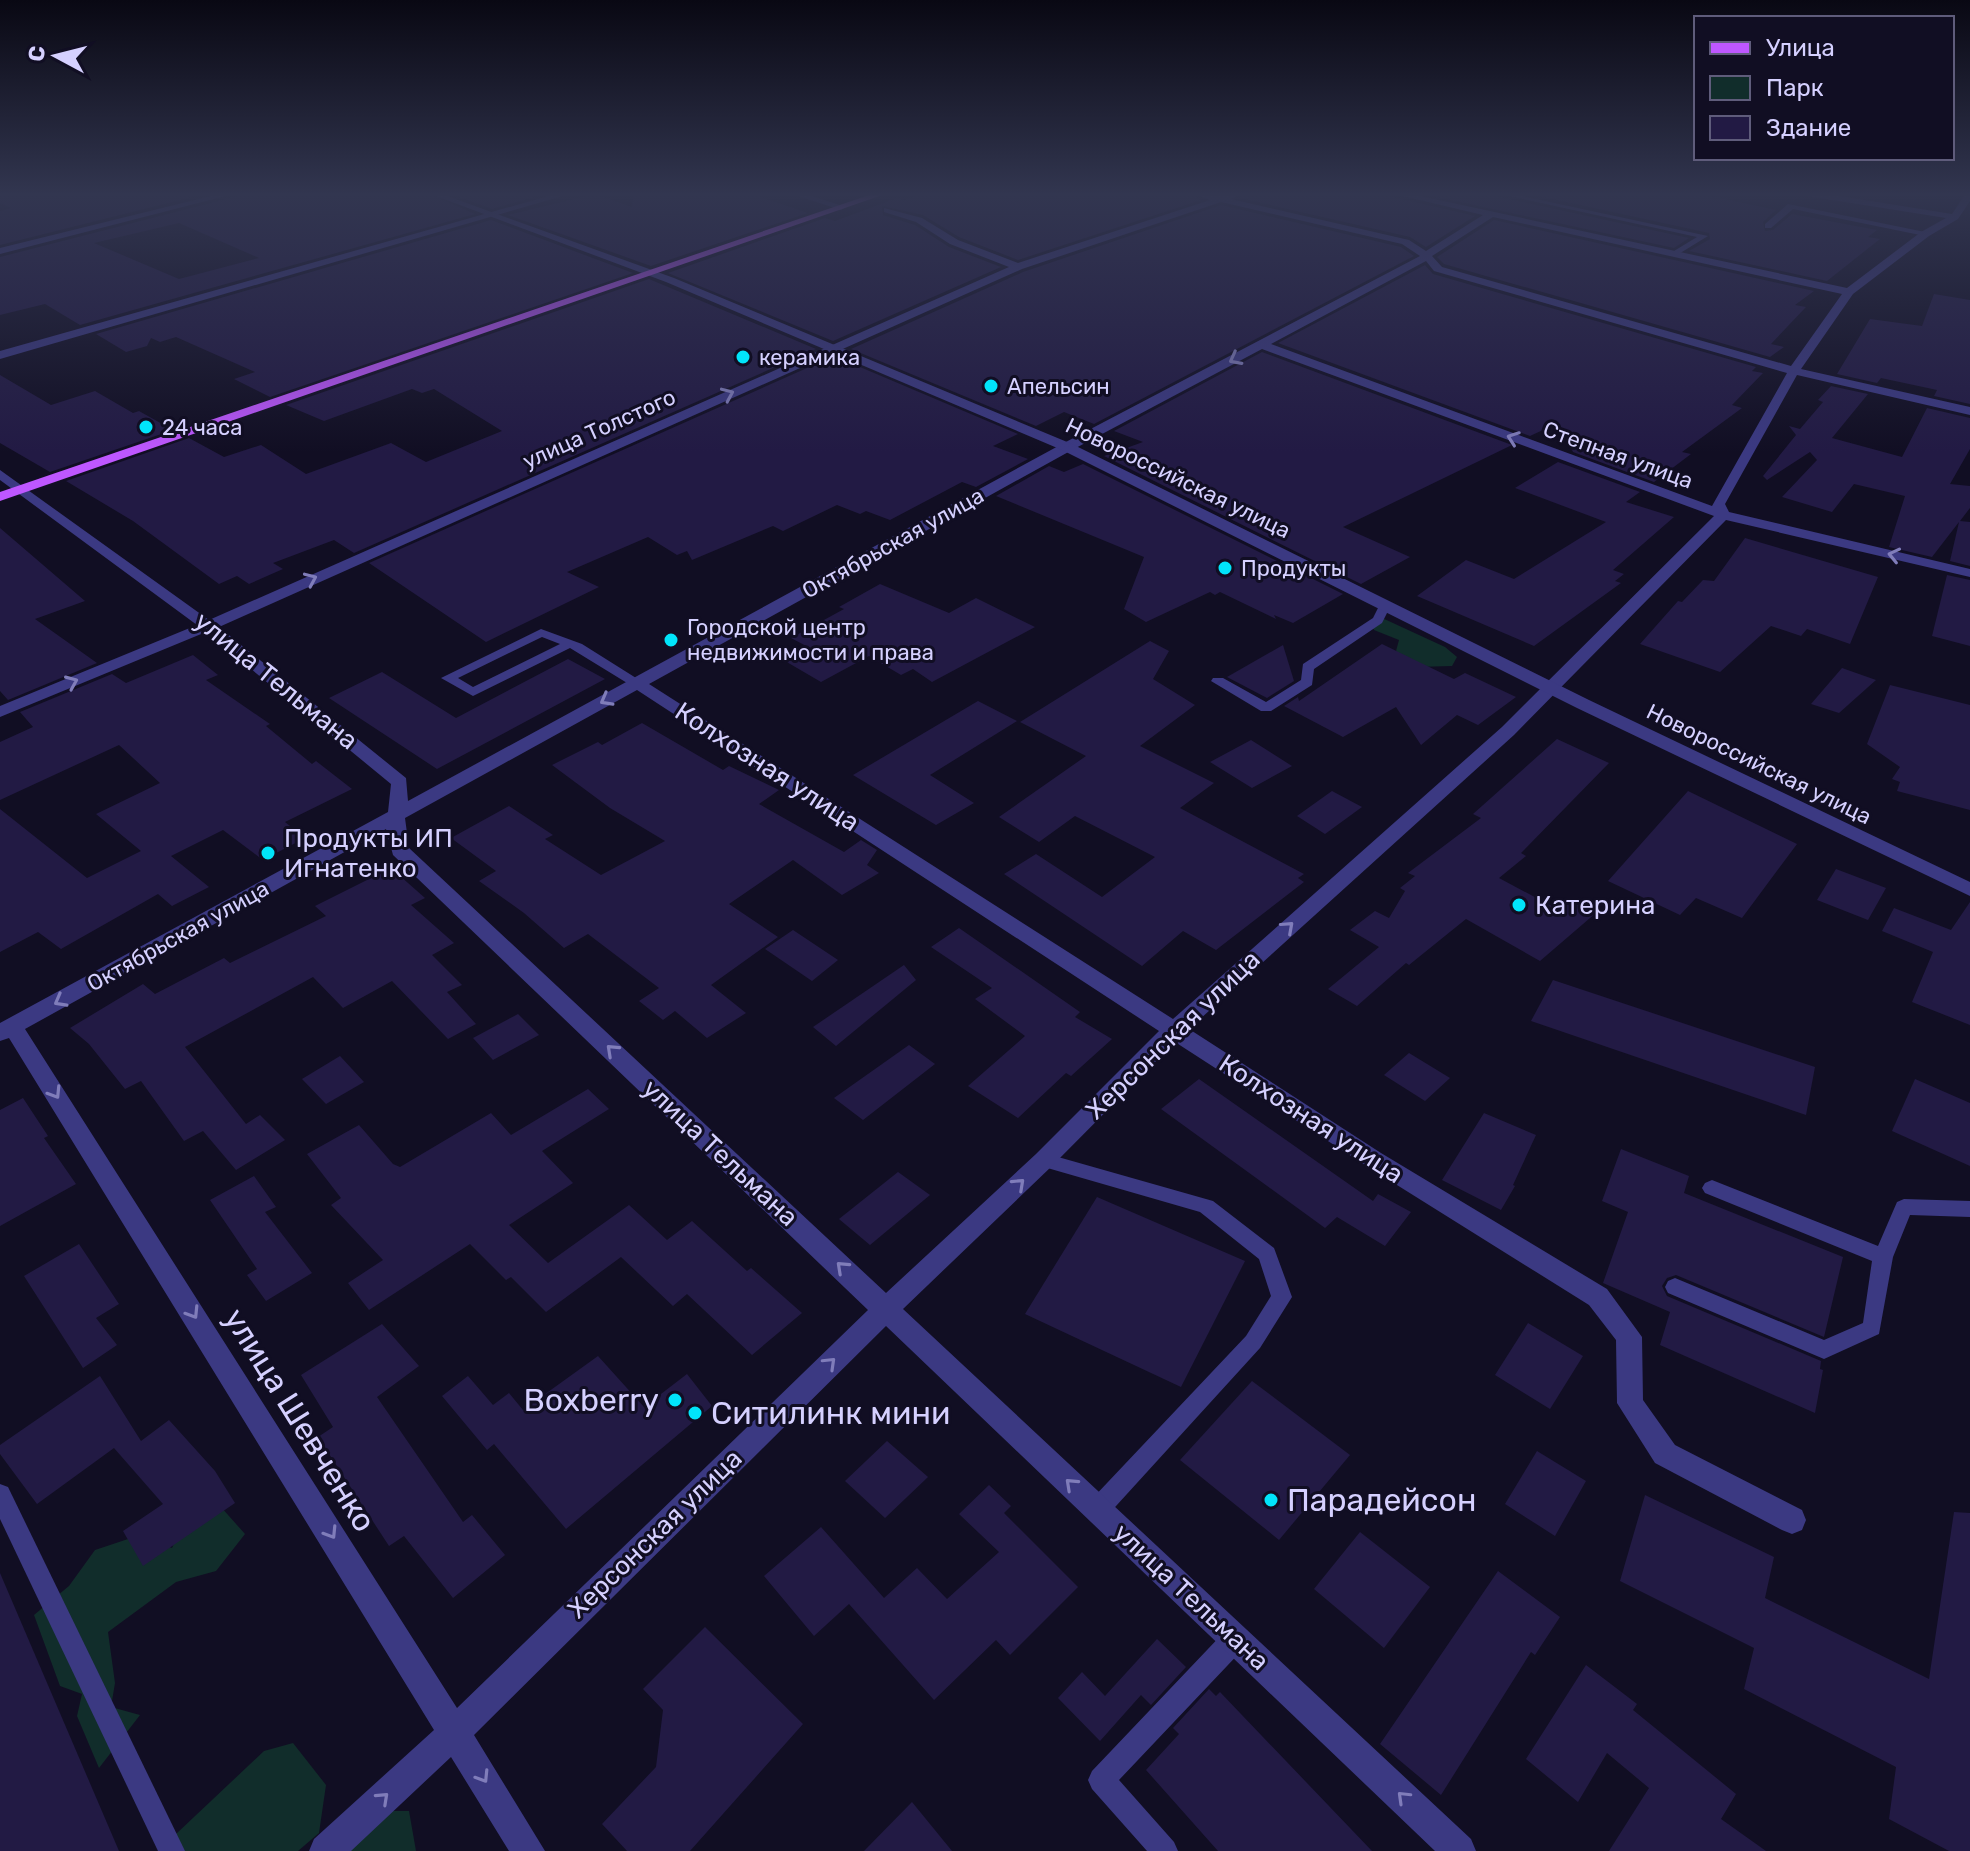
<svg xmlns="http://www.w3.org/2000/svg" width="1970" height="1851" viewBox="0 0 1970 1851" font-family="Rubik,sans-serif">
	<style>
		.green { fill: #112d2b }
		.building { fill: #221a44; fill-rule: evenodd }
		.lines { fill: none; stroke-linecap: round; stroke-linejoin: round }
		.service { fill: #3b3982; fill-rule: evenodd }
		.minor { fill: #3b3982; fill-rule: evenodd }
		.tertiary { fill: #3b3982; fill-rule: evenodd }
		.primary { fill: #be57ff; fill-rule: evenodd }
		.oneway { stroke: #807dba }
		.poi-dot { fill: #01e4fa; stroke: #110e23; stroke-width: 3 }
		.labels { text-anchor: middle; dominant-baseline: central; stroke-width: 6; stroke-linejoin: round; paint-order: stroke }
		.far-poi-label { font-size: 22px; fill: #d5d0ff; stroke: #110e23; text-anchor: start }
		.far-street-label { font-size: 22px; fill: #d5d0ff; stroke: #110e23 }
		.street-label { font-size: 26px; fill: #d5d0ff; stroke: #110e23 }
		.poi-label { font-size: 26px; fill: #d5d0ff; stroke: #110e23; text-anchor: start }
		.near-poi-label { font-size: 32px; fill: #d5d0ff; stroke: #110e23; text-anchor: start }
		.near-street-label { font-size: 32px; fill: #d5d0ff; stroke: #110e23 }
	</style>
	<rect width="100%" height="100%" fill="#110e23"/>
	<g class="green">
		<path d="M1380 617 1445 647 1457 657 1452 666 1416 667 1396 651 1399 640 1374 630 1371 624Z"/>
		<path d="M220 1506 245 1534 216 1571 176 1582 108 1632 115 1683 111 1707 140 1715 99 1768 77 1716 82 1694 60 1686 34 1615 69 1586 95 1550 140 1535 172 1548 183 1524Z"/>
		<path d="M293 1743 326 1785 319 1833 298 1851H176V1834L264 1751Z"/>
		<path d="M388 1811H409L416 1851H343Z"/>
	</g>
	<g class="building">
		<path d="M0 192H212L0 245V211L11 208 0 203Z"/>
		<path d="M240 192H425L475 214 80 325 45 304 0 315V257L238 196ZM179 223 259 258 179 279 94 243Z"/>
		<path d="M446 192H523L534 197 492 209Z"/>
		<path d="M634 192H746L808 213 651 266 508 215 595 194 632 207Z"/>
		<path d="M927 192H1187L1201 200 1018 260 959 237 923 215 882 206 883 215 915 225 949 247 1001 267 833 341 668 273 825 218 835 221 897 198 904 200Z"/>
		<path d="M1246 192H1387L1389 196 1475 216 1426 247 1410 237 1240 198Z"/>
		<path d="M1434 192H1493L1495 196 1689 238 1674 248 1432 196Z"/>
		<path d="M1520 192H1693L1776 210 1763 222 1765 231 1773 230 1792 214 1877 230 1868 237 1880 239 1827 281 1689 251 1710 239 1709 233Z"/>
		<path d="M1221 205 1401 247 1414 256 1094 424 1064 412 1036 426 851 349 1023 272Z"/>
		<path d="M491 220 633 273 270 397 234 379 255 372 176 337 160 342 151 338 147 346 126 352 96 334Z"/>
		<path d="M1494 220 1814 291 1795 305 1806 307 1771 344 1784 347 1770 357 1444 264 1437 257Z"/>
		<path d="M1425 265 1433 274 1756 367 1752 371 1763 373 1732 405 1742 408 1682 452 1691 454 1654 482 1573 452 1558 423 1530 436 1278 343Z"/>
		<path d="M649 279 816 349 354 553 334 540 273 563 283 569 249 584 237 576 219 584 133 521 66 481 189 438 224 457 261 445 306 474 391 443 426 462 502 431 434 389 422 393 412 389 324 421 286 405Z"/>
		<path d="M1934 294 1970 300V404L1934 396 1937 390 1881 378 1877 383 1837 374 1870 319 1922 326Z"/>
		<path d="M1262 352 1512 445 1343 527 1410 557 1361 584 1104 456 1143 442 1114 431Z"/>
		<path d="M834 356 1018 434 993 446 1028 459 976 487 962 482 890 520 866 511 860 514 837 505 783 531 773 526 692 560 687 551 677 555 648 537 567 572 599 587 486 642 369 563Z"/>
		<path d="M0 375 51 405 95 391 133 413 139 411 173 430 50 472 0 443Z"/>
		<path d="M1831 386 1868 394 1832 438 1902 457 1927 408 1970 418V449L1950 484 1970 486V508L1960 521 1970 522V566L1950 561 1959 522 1932 557 1889 547 1905 496 1854 484 1832 512 1782 497 1817 460 1810 452 1767 480 1763 476 1796 435 1789 426 1800 429 1823 402 1818 400Z"/>
		<path d="M1558 462 1640 492 1626 502 1674 517 1613 570 1624 574 1615 581 1621 583 1534 646 1417 596 1466 560 1514 579 1606 522 1515 488Z"/>
		<path d="M1083 464 1343 594 1293 623 1274 615 1276 619 1220 592 1215 595 1210 592 1146 622 1124 609 1144 557 996 496 1049 466 1064 472Z"/>
		<path d="M0 528 85 601 35 619 97 663 8 700 0 691Z"/>
		<path d="M1745 538 1878 577 1850 644 1807 629 1801 636 1771 626 1720 672 1640 644 1678 601 1682 602 1703 580 1714 581Z"/>
		<path d="M1947 575 1970 580V646L1932 636Z"/>
		<path d="M880 584 949 613 976 598 1035 627 932 682 913 669 901 675 869 656 821 682 785 661 810 648 791 638 844 609 839 607Z"/>
		<path d="M1150 641 1169 651 1153 679 1195 705 1140 746 1214 783 1180 808 1304 874 1298 878 1304 882 1216 950 1183 931 1142 966 1004 874 1036 854 1102 897 1155 857 1075 816 1039 842 999 817 1086 756 1020 722Z"/>
		<path d="M1382 644 1454 679 1465 673 1516 697 1478 725 1457 715 1421 745 1396 707 1343 737 1284 706 1298 697 1299 701Z"/>
		<path d="M1283 645 1294 681 1267 698 1227 677Z"/>
		<path d="M193 655 218 675 206 680 270 724 266 726 312 764 316 761 352 789 285 822 305 838 263 860 223 830 171 856 209 887 172 906 158 894 61 949 38 932 0 952V809L87 878 141 851 96 814 160 783 119 745 0 800V742L33 727 20 712 112 674 126 683Z"/>
		<path d="M568 659 605 679 437 769 329 698 382 672 456 718Z"/>
		<path d="M1842 668 1876 680 1839 713 1811 704Z"/>
		<path d="M1890 685 1970 705V810L1897 791 1900 782 1892 779 1900 767 1867 744Z"/>
		<path d="M978 701 1017 721 930 775 974 803 936 825 853 775Z"/>
		<path d="M642 723 723 770 729 766 779 790 759 804 844 852 861 840 877 850 867 865 879 873 842 895 793 860 729 904 778 937 711 985 746 1013 707 1038 675 1011 663 1020 639 1001 659 988 588 934 564 948 524 913 479 881 496 871 451 838 509 806 553 835 545 839 601 875 665 841 610 808 552 765 598 742 602 745Z"/>
		<path d="M1557 739 1609 763 1521 853 1526 856 1499 878 1557 909 1570 898 1597 912 1540 961 1466 919 1409 965 1406 963 1357 1006 1328 989 1379 947 1350 930 1375 911 1389 918 1405 891 1400 888 1415 876 1408 873 1481 818 1473 814Z"/>
		<path d="M1251 740 1292 766 1252 788 1210 762Z"/>
		<path d="M1332 791 1362 807 1325 834 1297 816Z"/>
		<path d="M1688 791 1797 844 1742 918 1696 898 1680 915 1608 881Z"/>
		<path d="M391 868 425 898 411 905 454 943 432 955 462 985 447 992 476 1024 448 1039 392 981 343 1008 313 977 185 1047 246 1124 260 1115 285 1140 236 1170 203 1131 184 1141 141 1081 125 1089 89 1044 70 1028 143 984 155 994 224 958 230 963 326 916 315 906Z"/>
		<path d="M1836 869 1886 888 1868 920 1817 900Z"/>
		<path d="M1970 902V1025L1912 1002 1933 952 1882 931 1894 908 1951 930Z"/>
		<path d="M959 928 1080 1012 1075 1017 1112 1039 1071 1076 1066 1073 1018 1118 968 1086 1025 1036 975 999 992 988 931 947Z"/>
		<path d="M793 930 838 960 812 981 765 949Z"/>
		<path d="M904 965 916 980 836 1046 813 1027Z"/>
		<path d="M1553 980 1815 1067 1806 1115 1531 1021Z"/>
		<path d="M518 1014 539 1035 493 1060 473 1038Z"/>
		<path d="M909 1045 935 1064 863 1120 834 1098Z"/>
		<path d="M1409 1053 1450 1078 1425 1101 1384 1075Z"/>
		<path d="M340 1056 364 1082 326 1104 302 1079Z"/>
		<path d="M1199 1079 1373 1201 1378 1194 1411 1212 1385 1246 1337 1217 1325 1228 1161 1109Z"/>
		<path d="M1915 1079 1970 1103V1166L1892 1131Z"/>
		<path d="M588 1089 609 1109 542 1151 573 1183 509 1225 548 1263 629 1205 667 1240 692 1221 747 1271 751 1268 802 1313 752 1355 687 1294 673 1306 621 1257 546 1312 511 1277 506 1280 470 1244 369 1310 348 1283 383 1260 331 1205 341 1198 307 1154 359 1125 393 1164 400 1167 491 1113 511 1135Z"/>
		<path d="M23 1098 48 1136 44 1138 76 1184 0 1226V1110Z"/>
		<path d="M1484 1113 1536 1135 1513 1185 1515 1186 1501 1210 1442 1180Z"/>
		<path d="M1621 1149 1689 1176 1684 1193 1843 1257 1824 1337 1676 1275 1667 1278 1662 1286 1667 1296 1821 1361 1820 1369 1823 1370 1815 1413 1660 1345 1670 1312 1603 1283 1628 1212 1602 1201Z"/>
		<path d="M898 1172 930 1195 870 1245 839 1219Z"/>
		<path d="M254 1176 276 1207 265 1212 312 1273 266 1301 247 1275 257 1269 210 1200Z"/>
		<path d="M1097 1197 1245 1261 1181 1387 1025 1314Z"/>
		<path d="M79 1244 119 1304 96 1318 117 1345 83 1368 24 1276Z"/>
		<path d="M1528 1323 1583 1356 1550 1409 1495 1375Z"/>
		<path d="M382 1324 419 1366 377 1397 463 1522 472 1515 505 1555 453 1598 404 1536 389 1546 318 1437 333 1427 301 1375Z"/>
		<path d="M598 1356 644 1407 687 1374 712 1406 566 1529 494 1444 487 1450 442 1396 468 1376 493 1405 509 1393 523 1410Z"/>
		<path d="M100 1376 141 1441 169 1420 215 1471 235 1503 143 1566 123 1531 163 1504 114 1448 37 1504 0 1454V1445Z"/>
		<path d="M1252 1381 1350 1455 1279 1540 1180 1460Z"/>
		<path d="M887 1441 928 1477 885 1518 845 1481Z"/>
		<path d="M1537 1451 1586 1481 1555 1536 1505 1504Z"/>
		<path d="M989 1485 1011 1506 1004 1513 1078 1587 1010 1655 996 1640 934 1700 849 1604 814 1636 764 1576 821 1527 884 1598 917 1568 947 1599 999 1552 959 1514Z"/>
		<path d="M1645 1495 1774 1557 1765 1598 1929 1679 1954 1512 1970 1513V1851H1949L1889 1819 1896 1767 1744 1689 1754 1648 1620 1581Z"/>
		<path d="M1360 1532 1430 1587 1384 1648 1314 1589Z"/>
		<path d="M1498 1571 1560 1617 1535 1655 1531 1652 1441 1795 1380 1744Z"/>
		<path d="M0 1573 119 1851H0Z"/>
		<path d="M705 1627 803 1724 690 1851H627L602 1824 656 1767 663 1710 643 1689Z"/>
		<path d="M1157 1639 1186 1667 1151 1705 1141 1695 1100 1741 1058 1698 1082 1672 1105 1696Z"/>
		<path d="M1586 1665 1637 1704 1633 1710 1736 1794 1721 1819 1766 1851H1609L1649 1788 1607 1753 1578 1802 1526 1759Z"/>
		<path d="M1209 1689 1216 1696 1220 1692 1372 1851H1218L1146 1770 1179 1734 1173 1728Z"/>
		<path d="M912 1802 952 1851H864Z"/>
	</g>
	<g class="lines">
		<g class="service">
			<path d="M1422 193H1431L1417 199 1413 197Z"/>
			<path d="M1496 193H1508L1708 236 1677 255 1674 251 1697 237Z"/>
			<path d="M1788 204 1925 232 1929 234 1925 236 1793 209 1771 228H1765V224Z"/>
			<path d="M1385 601 1391 605 1382 623 1314 669 1312 685 1271 711H1261L1211 681 1213 678H1223L1266 702 1301 680 1303 664 1373 618 1381 602Z"/>
			<path d="M541 629 582 644 644 683 642 686H632L570 648 473 696 441 678ZM542 637 560 644 473 687 458 678Z"/>
			<path d="M1044 1153 1213 1201 1274 1248 1292 1297 1260 1348 1106 1517 1098 1520 1090 1517 1087 1509 1090 1501 1246 1336 1271 1296 1259 1259 1200 1212 1037 1165 1035 1160 1037 1155Z"/>
			<path d="M1712 1180 1878 1246 1897 1202 1904 1199 1970 1201V1217L1910 1215 1893 1257 1879 1334 1824 1359 1668 1293 1665 1287 1668 1281 1675 1278 1824 1340 1863 1323 1872 1261 1705 1193 1702 1188 1705 1183Z"/>
			<path d="M0 1484 8 1487 185 1851H158L0 1519Z"/>
			<path d="M1236 1626 1245 1629 1248 1638 1245 1647 1119 1780 1174 1842 1178 1851H1147L1092 1789 1088 1780 1092 1771 1227 1629Z"/>
		</g>
		<g class="minor">
			<path d="M223 193H237L0 254V248Z"/>
			<path d="M559 193H573L0 359V351Z"/>
			<path d="M789 193H802L846 207 841 210Z"/>
			<path d="M1190 193 1220 196 1243 193 1231 199 1409 240 1426 251 1483 215 1390 193H1406L1847 288 1921 232 1946 218 1807 196 1803 193H1821L1952 214 1966 193H1970V201L1958 219 1929 236 1853 294 1801 369 1970 407V415L1797 375 1725 504 1729 512 1970 569V577L1726 520 1514 735 1189 1029 1381 1153 1607 1289 1642 1337 1643 1400 1675 1445 1802 1510 1806 1520 1802 1530 1792 1534 1782 1530 1655 1463 1617 1403 1616 1340 1589 1305 1365 1165 1175 1042 1052 1166 903 1309 1471 1839 1476 1851H1435L886 1326 474 1735 545 1851H509L451 1757 351 1851H309L314 1839 434 1730 9 1038 0 1041V1023L388 812 391 784 206 632 0 717V706L197 625 0 480V470L209 620 1009 267 950 244 916 222 884 212V208L922 218 958 240 1018 263 1210 200ZM1221 202 1402 244 1420 256 1062 444 408 801 406 778 219 627 1022 269ZM1493 217 1842 294 1791 366 1442 267 1432 256ZM1426 261 1434 271 1787 373 1712 506 1271 344ZM1262 349 1714 516 1502 727 1173 1019 649 684 1072 450ZM637 690 1159 1031 1036 1154 886 1293 409 848 405 818ZM386 829 393 855 868 1310 457 1708 25 1029Z"/>
		</g>
		<path class="tertiary" d="M428 193H439L674 278 1072 444 1589 700 1970 882V896L1577 708 1062 450 666 282Z"/>
		<path class="primary" d="M875 193H888L0 501V492Z"/>
	</g>
	<defs><path id="oneway-chevron" d="M-2-3.5L2.5 0L-2 3.5" fill="none" stroke-width="1.6" stroke-linecap="round" stroke-linejoin="round" transform="scale(2)"/></defs>
	<g class="oneway">
		<use href="#oneway-chevron" transform="translate(1235 359) rotate(152)"/>
		<use href="#oneway-chevron" transform="translate(728 394) rotate(-24)"/>
		<use href="#oneway-chevron" transform="translate(1513 438) rotate(-160)"/>
		<use href="#oneway-chevron" transform="translate(1894 555) rotate(-167)"/>
		<use href="#oneway-chevron" transform="translate(311 579) rotate(-24)"/>
		<use href="#oneway-chevron" transform="translate(72 682) rotate(-23)"/>
		<use href="#oneway-chevron" transform="translate(606 700) rotate(151)"/>
		<use href="#oneway-chevron" transform="translate(1288 927) rotate(-42)"/>
		<use href="#oneway-chevron" transform="translate(60 1001) rotate(151)"/>
		<use href="#oneway-chevron" transform="translate(612 1050) rotate(-137)"/>
		<use href="#oneway-chevron" transform="translate(55 1093) rotate(58)"/>
		<use href="#oneway-chevron" transform="translate(1019 1184) rotate(-43)"/>
		<use href="#oneway-chevron" transform="translate(842 1267) rotate(-137)"/>
		<use href="#oneway-chevron" transform="translate(193 1313) rotate(58)"/>
		<use href="#oneway-chevron" transform="translate(830 1363) rotate(-44)"/>
		<use href="#oneway-chevron" transform="translate(1071 1484) rotate(-137)"/>
		<use href="#oneway-chevron" transform="translate(331 1533) rotate(58)"/>
		<use href="#oneway-chevron" transform="translate(483 1777) rotate(58)"/>
		<use href="#oneway-chevron" transform="translate(1403 1797) rotate(-136)"/>
		<use href="#oneway-chevron" transform="translate(383 1798) rotate(-43)"/>
	</g>
	<linearGradient id="sky" x2="0" y2="1"><stop stop-color="#090813"/><stop offset="0.43" stop-color="#323650"/><stop offset="1" stop-color="#323650" stop-opacity="0"/></linearGradient>
	<rect width="1970" height="452" fill="url(#sky)"/>
	<g class="poi-dot">
		<circle cx="743" cy="357" r="8"/>
		<circle cx="991" cy="386" r="8"/>
		<circle cx="146" cy="427" r="8"/>
		<circle cx="1225" cy="568" r="8"/>
		<circle cx="671" cy="640" r="8"/>
		<circle cx="268" cy="853" r="8"/>
		<circle cx="1519" cy="905" r="8"/>
		<circle cx="675" cy="1400" r="8"/>
		<circle cx="695" cy="1413" r="8"/>
		<circle cx="1271" cy="1500" r="8"/>
	</g>
	<g class="labels">
		<g class="far-poi-label">
			<text x="759" y="357">керамика</text>
			<text x="1007" y="386">Апельсин</text>
			<text x="162" y="427">24 часа</text>
			<text x="1241" y="568">Продукты</text>
			<text x="687" y="627">Городской центр<tspan x="687" dy="25">недвижимости и права</tspan></text>
		</g>
		<g class="far-street-label">
			<text transform="translate(599 429) rotate(-24)">улица Толстого</text>
			<text transform="translate(1618 455) rotate(20)">Степная улица</text>
			<text transform="translate(1178 478) rotate(26)">Новороссийская улица</text>
			<text transform="translate(893 543) rotate(-29)">Октябрьская улица</text>
			<text transform="translate(1759 764) rotate(26)">Новороссийская улица</text>
			<text transform="translate(178 936) rotate(-29)">Октябрьская улица</text>
		</g>
		<g class="street-label">
			<text transform="translate(276 681) rotate(39)">улица Тельмана</text>
			<text transform="translate(767 767) rotate(33)">Колхозная улица</text>
			<text transform="translate(1173 1035) rotate(-44)">Херсонская улица</text>
			<text transform="translate(1311 1119) rotate(33)">Колхозная улица</text>
			<text transform="translate(720 1153) rotate(43)">улица Тельмана</text>
			<text transform="translate(655 1534) rotate(-44)">Херсонская улица</text>
			<text transform="translate(1191 1597) rotate(43)">улица Тельмана</text>
		</g>
		<g class="poi-label">
			<text x="284" y="838">Продукты ИП<tspan x="284" dy="30">Игнатенко</tspan></text>
			<text x="1535" y="905">Катерина</text>
		</g>
		<g class="near-poi-label">
			<text x="659" y="1400" text-anchor="end">Boxberry</text>
			<text x="711" y="1413">Ситилинк мини</text>
			<text x="1287" y="1500">Парадейсон</text>
		</g>
		<g class="near-street-label">
			<text transform="translate(300 1420) rotate(58)">улица Шевченко</text>
		</g>
	</g>
	<rect x="1694" y="16" width="260" height="144" fill="#110e23" stroke="#5f5c7b" stroke-width="2"/>
	<rect x="1710" y="42" width="40" height="12" fill="#be57ff" stroke="#5f5c7b" stroke-width="2"/>
	<text x="1766" y="56" font-size="24" fill="#d5d0ff">Улица</text>
	<rect x="1710" y="76" width="40" height="24" fill="#112d2b" stroke="#5f5c7b" stroke-width="2"/>
	<text x="1766" y="96" font-size="24" fill="#d5d0ff">Парк</text>
	<rect x="1710" y="116" width="40" height="24" fill="#221a44" stroke="#5f5c7b" stroke-width="2"/>
	<text x="1766" y="136" font-size="24" fill="#d5d0ff">Здание</text>
	<g transform="translate(56 56) rotate(277)" stroke="#110e23" stroke-width="6" paint-order="stroke">
	<path d="M0-6L14 30L0 20L-14 30Z" fill="#d5d0ff"/>
	<text y="-12" font-size="22" font-weight="bold" text-anchor="middle" fill="#d5d0ff">С</text>
	</g>
</svg>
